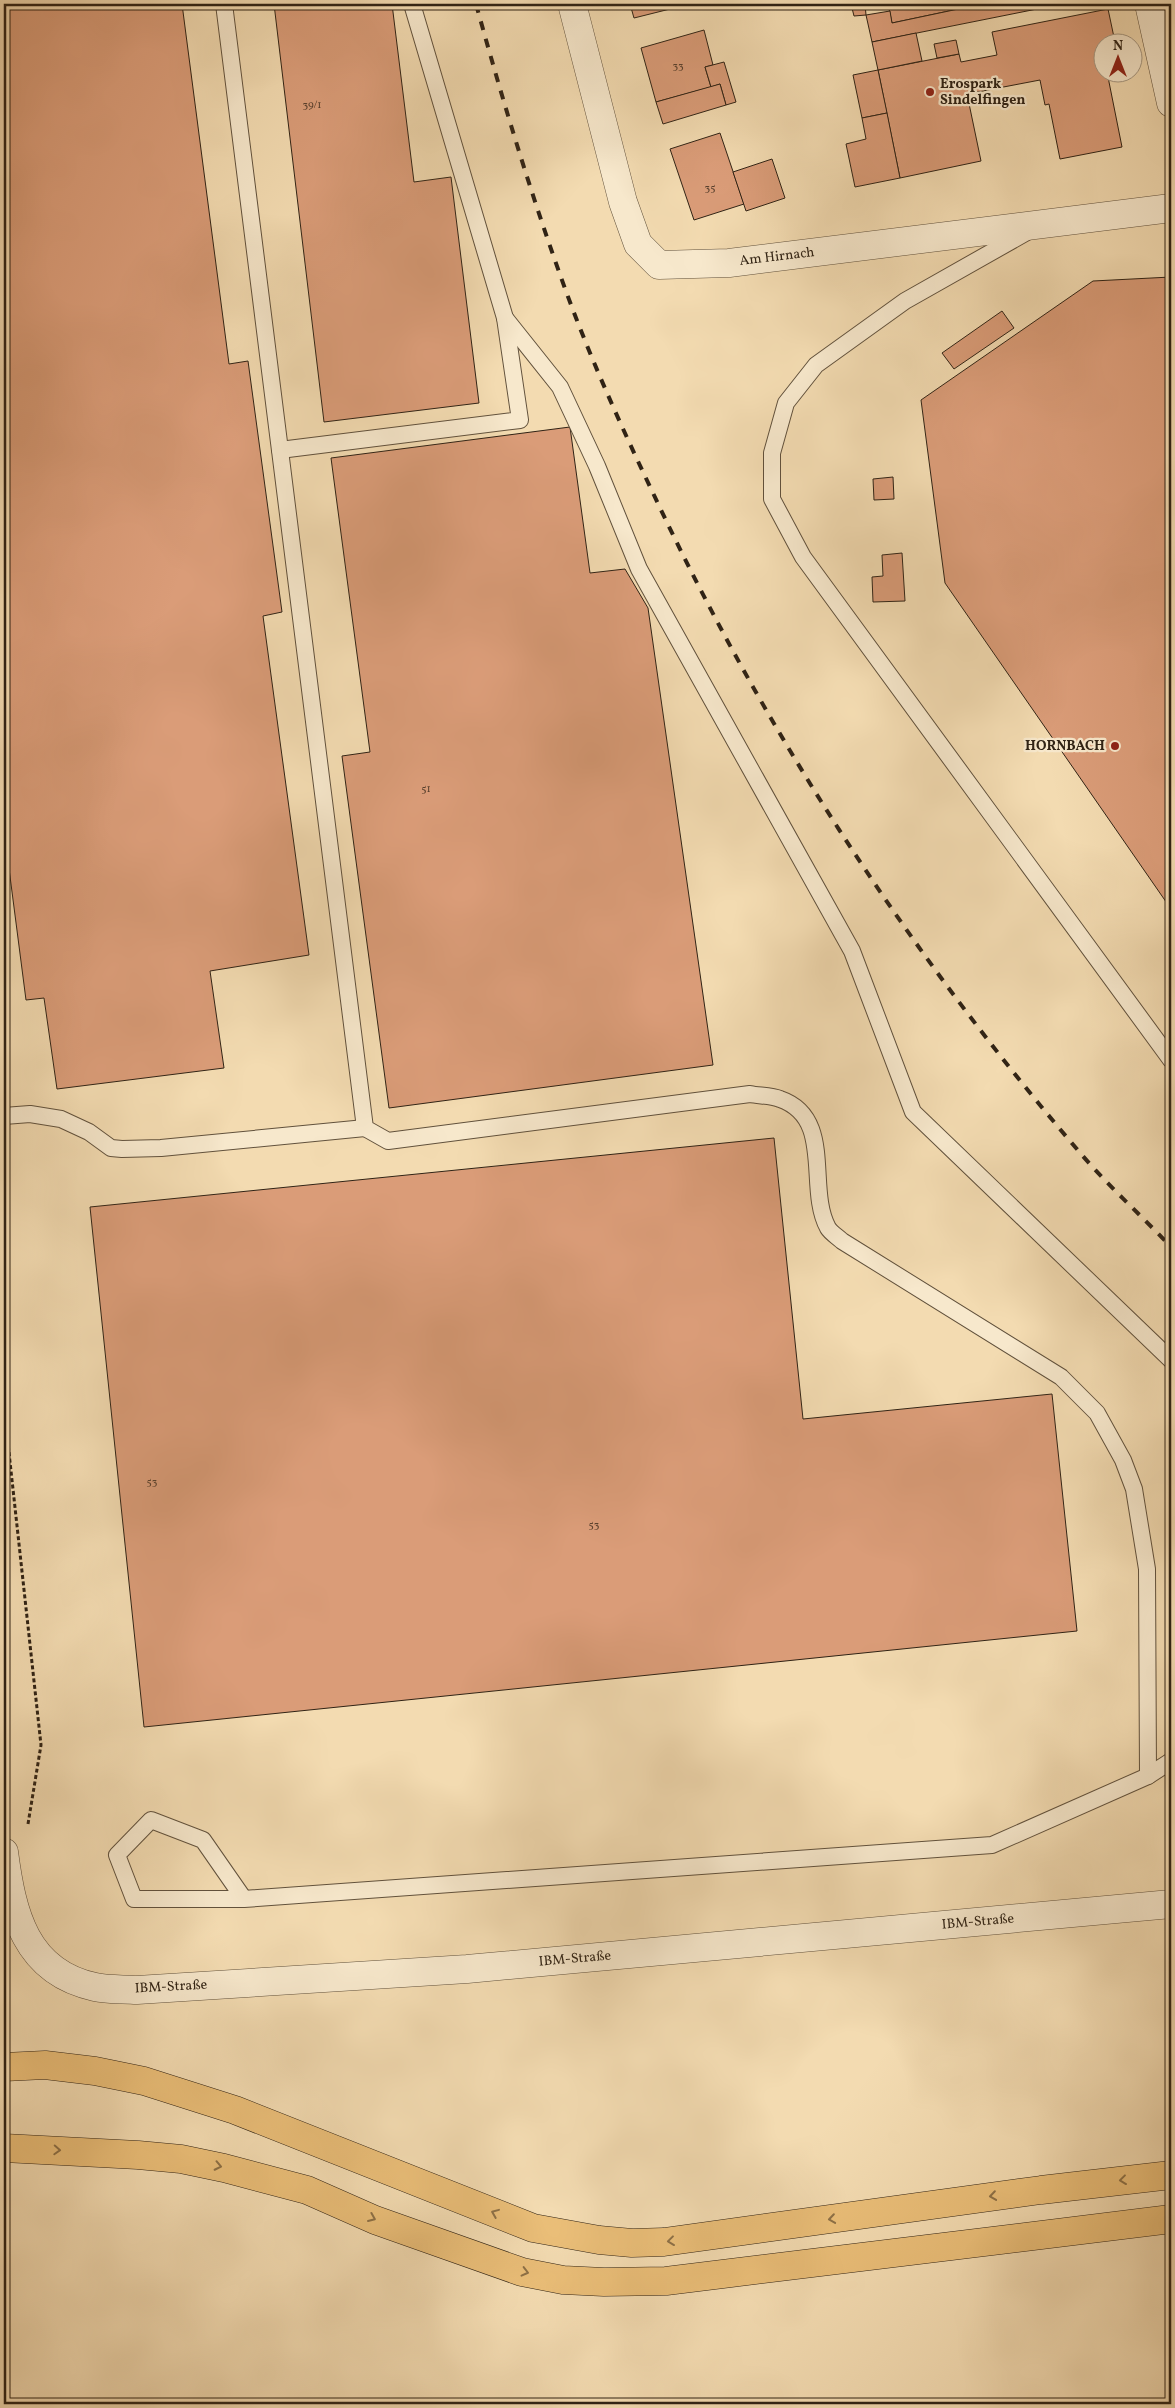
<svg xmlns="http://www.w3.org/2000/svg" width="1175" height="2408" viewBox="0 0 1175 2408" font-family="Vollkorn,serif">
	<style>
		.building { fill: #da9c78; stroke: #302315 }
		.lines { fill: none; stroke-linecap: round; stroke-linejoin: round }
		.lane-casing { stroke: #61513c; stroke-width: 18 }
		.street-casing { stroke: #61513c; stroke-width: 29 }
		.highway-casing { stroke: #302315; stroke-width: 29 }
		.path { stroke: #302315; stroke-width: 3; stroke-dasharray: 4 2.5; stroke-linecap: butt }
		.lane { stroke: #f7e8cc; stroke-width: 16 }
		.street { stroke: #f7e8cc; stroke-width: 28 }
		.highway { stroke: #eabe78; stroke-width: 28 }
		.rail { stroke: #302315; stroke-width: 4; stroke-dasharray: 9 9; stroke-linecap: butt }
		.oneway { stroke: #8d7046 }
		.poi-dot { fill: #8f2418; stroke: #f7e8cc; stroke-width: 2 }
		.labels { text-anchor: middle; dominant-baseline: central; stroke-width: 4.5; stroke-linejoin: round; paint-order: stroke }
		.number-label { font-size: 11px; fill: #5a412e }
		.poi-label { font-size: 14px; font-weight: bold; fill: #302315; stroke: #f7e8cc; text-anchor: start }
		.street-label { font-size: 14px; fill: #302315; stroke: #f7e8cc }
	</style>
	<rect width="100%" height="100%" fill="#f3dbb1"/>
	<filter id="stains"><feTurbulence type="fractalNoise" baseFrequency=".004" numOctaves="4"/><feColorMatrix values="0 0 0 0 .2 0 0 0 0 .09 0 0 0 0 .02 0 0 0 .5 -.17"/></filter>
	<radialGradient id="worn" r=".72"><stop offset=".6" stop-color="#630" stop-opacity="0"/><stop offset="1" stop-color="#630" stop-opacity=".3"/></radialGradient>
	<g class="building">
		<path d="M4 4H182L229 364 248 361 282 612 263 616 309 955 210 971 224 1068 57 1089 44 998 26 1000 4 830Z"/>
		<path d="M274 4H392L414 182 451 177 479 403 324 422Z"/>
		<path d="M630 4H669L670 9 634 18Z"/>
		<path d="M851 4H865L866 15 854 16Z"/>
		<path d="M888 4H982L892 23Z"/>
		<path d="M982 4H1062L872 42 866 15 890 11 892 23Z"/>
		<path d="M1108 9 1115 42H1102V72H1107L1122 147 1060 159 1049 104 1045 105 1040 80 967 94 981 161 900 178 878 70 959 54 961 62 997 55 992 32Z"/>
		<path d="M704 30 713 65 705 67 711 87 656 102 641 48Z"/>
		<path d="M916 33 922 61 878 70 872 42Z"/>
		<path d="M956 40 959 54 937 58 934 44Z"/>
		<path d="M724 62 736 102 726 105 720 84 711 87 705 67Z"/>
		<path d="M878 70 887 113 862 118 853 75Z"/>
		<path d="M720 84 726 105 663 124 656 102Z"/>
		<path d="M887 113 900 178 855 187 846 144 866 139 862 118Z"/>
		<path d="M720 133 744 204 694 220 670 149Z"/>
		<path d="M772 159 785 198 746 211 733 172Z"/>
		<path d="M1171 277V909L945 583 921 400 1093 281Z"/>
		<path d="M1002 311 1014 328 954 369 942 353Z"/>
		<path d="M570 427 590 573 625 569 648 608 713 1065 389 1108 342 756 370 752 331 458Z"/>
		<path d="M893 477 894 499 874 500 873 479Z"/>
		<path d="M902 553 905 601 873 602 872 577 883 576 882 555Z"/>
		<path d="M1171 1005V1017L1166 1009Z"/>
		<path d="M774 1138 803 1419 1052 1394 1077 1631 144 1727 90 1207Z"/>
	</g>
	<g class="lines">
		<defs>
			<g id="lane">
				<path d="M224 4 365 1128 388 1141 750 1094C759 1096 771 1095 780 1099 835 1118 806 1188 828 1228 831 1233 838 1237 842 1241L1061 1377 1097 1413 1123 1460 1134 1489 1147 1569 1148 1776"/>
				<path d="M1027 232 905 301 816 365 786 403 772 453V499L803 557 1171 1060"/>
				<path d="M505 318 560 387 597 466 639 569 852 951 913 1112 1171 1360"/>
				<path d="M280 450 520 420 505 318 412 4"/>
				<path d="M4 1116 30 1114 61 1119 89 1132 111 1148 122 1149 161 1148 365 1128"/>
				<path d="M244 1899 203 1840 151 1820 117 1855 134 1899H244L992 1845 1148 1776 1171 1761"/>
			</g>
			<g id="street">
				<path d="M572 4 623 202 638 244 659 265 729 263 1171 208"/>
				<path d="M1149 4 1171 103"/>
				<path d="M4 1852C12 1913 25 1972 95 1987 108 1990 123 1989 137 1990L467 1969 1171 1904"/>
			</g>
			<g id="highway">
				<path d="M4 2067 45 2065 95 2071 144 2081 235 2110 533 2228 599 2240 632 2243 664 2242 1041 2190 1171 2175"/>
				<path d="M4 2148 138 2155 181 2159 224 2168 307 2190 375 2220 522 2272 563 2280 604 2282 666 2281 1171 2219"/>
			</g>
		</defs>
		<use href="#lane" class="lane-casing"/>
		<use href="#street" class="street-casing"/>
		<use href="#highway" class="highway-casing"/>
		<path class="path" d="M4 1407 41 1745 28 1824"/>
		<use href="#lane" class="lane"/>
		<use href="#street" class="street"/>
		<use href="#highway" class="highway"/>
		<path class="rail" d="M476 4C503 102 532 198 567 294 592 362 622 428 653 493 764 730 906 949 1076 1148 1105 1183 1140 1214 1171 1247"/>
	</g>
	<defs><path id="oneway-chevron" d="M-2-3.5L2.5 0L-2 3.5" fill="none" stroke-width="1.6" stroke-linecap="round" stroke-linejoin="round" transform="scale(1.25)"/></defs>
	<g class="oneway">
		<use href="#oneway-chevron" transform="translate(57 2150) rotate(3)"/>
		<use href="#oneway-chevron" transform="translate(218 2166) rotate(12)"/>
		<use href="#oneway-chevron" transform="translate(1123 2180) rotate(173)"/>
		<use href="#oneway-chevron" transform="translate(993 2196) rotate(172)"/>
		<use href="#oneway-chevron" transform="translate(495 2213) rotate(-158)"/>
		<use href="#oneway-chevron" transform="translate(372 2218) rotate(23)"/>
		<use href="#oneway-chevron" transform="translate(832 2219) rotate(172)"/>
		<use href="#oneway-chevron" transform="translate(671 2241) rotate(173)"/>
		<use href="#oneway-chevron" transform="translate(525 2272) rotate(14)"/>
	</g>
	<g class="poi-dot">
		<circle cx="930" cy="92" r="5"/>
		<circle cx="1115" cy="746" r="5"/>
	</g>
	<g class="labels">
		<g class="number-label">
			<text x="678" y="66">33</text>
			<text x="312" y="105">39/1</text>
			<text x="710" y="188">35</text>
			<text x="426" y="789">51</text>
			<text x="152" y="1482">53</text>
			<text x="594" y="1525">53</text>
		</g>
		<g class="poi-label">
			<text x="940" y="84">Erospark<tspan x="940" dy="16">Sindelfingen</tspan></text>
			<text x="1105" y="746" text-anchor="end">HORNBACH</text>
		</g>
		<g class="street-label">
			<text transform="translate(777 257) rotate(-7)">Am Hirnach</text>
			<text transform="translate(978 1922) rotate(-5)">IBM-Straße</text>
			<text transform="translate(575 1959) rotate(-5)">IBM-Straße</text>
			<text transform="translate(171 1987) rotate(-3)">IBM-Straße</text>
		</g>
	</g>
	<rect width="1175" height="2408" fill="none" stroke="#f3dbb1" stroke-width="20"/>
	<rect x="5" y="5" width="1165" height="2398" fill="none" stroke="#302315" stroke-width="2.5"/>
	<rect x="10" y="10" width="1155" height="2388" fill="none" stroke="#302315"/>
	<g transform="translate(1118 58)"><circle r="24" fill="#f7e8cc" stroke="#a79983"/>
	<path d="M0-4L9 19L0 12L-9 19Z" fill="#8f2418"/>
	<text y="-8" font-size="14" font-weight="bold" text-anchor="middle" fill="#302315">N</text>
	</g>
	<rect width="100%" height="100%" filter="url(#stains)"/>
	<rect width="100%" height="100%" fill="url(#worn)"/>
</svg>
